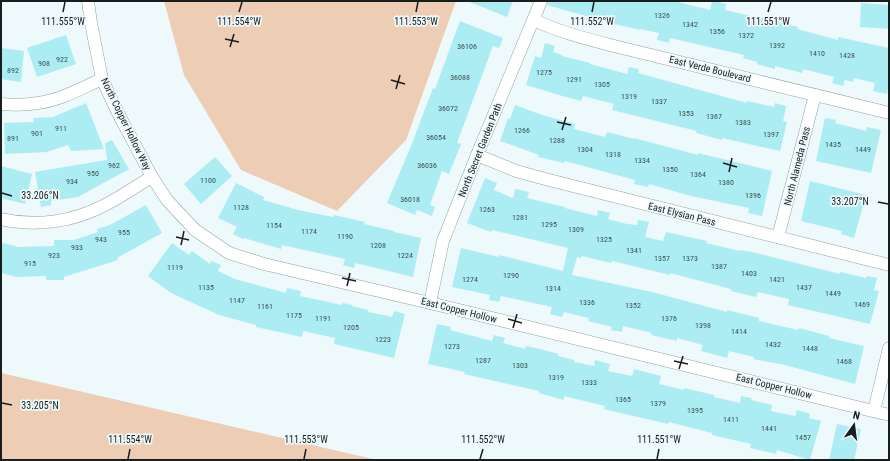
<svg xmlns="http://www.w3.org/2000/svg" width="890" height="461" viewBox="0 0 890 461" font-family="'Roboto Condensed',sans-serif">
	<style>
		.green { fill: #eecdb5 }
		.building { fill: #acecf3 }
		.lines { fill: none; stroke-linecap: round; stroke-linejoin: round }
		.street-casing { stroke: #95a1a2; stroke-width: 13 }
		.street { stroke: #fff; stroke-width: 12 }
		.ticks { fill: none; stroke: #181d1d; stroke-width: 1.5 }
		.labels { text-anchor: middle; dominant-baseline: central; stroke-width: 3.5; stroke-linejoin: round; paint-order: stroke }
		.number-label { font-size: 8px; fill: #3d5152 }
		.street-label { font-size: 10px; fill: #181d1d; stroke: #edf9fb }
		.ticks-label { font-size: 10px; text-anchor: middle; fill: #181d1d; stroke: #edf9fb; stroke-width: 3.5; stroke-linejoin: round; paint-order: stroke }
	</style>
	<rect width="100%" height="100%" fill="#edf9fb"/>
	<g class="green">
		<path d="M164 1H456L406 140 337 211 241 170 184 75Z"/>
		<path d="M1 373 377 460H1Z"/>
	</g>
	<g class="building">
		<path d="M467 1H513L507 17Z"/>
		<path d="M548 1H678V2L710 10 712 1H715L726 4 725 10 798 27 797 29 838 40V37L889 48V86L887 94 873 91 875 83 854 78 853 82 845 80 843 86 832 83 834 77 803 69 802 73 775 66V69L757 64V62L743 58 744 55 670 38 669 43 657 40 659 33 640 29V30L589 18V17L547 5Z"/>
		<path d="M861 3 889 5V29L860 27Z"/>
		<path d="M460 21 503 38 499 48 493 46 484 70 457 143 461 144 449 174 442 171 430 205 435 207 432 216 417 210 415 215 387 203 411 146 433 88 435 89Z"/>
		<path d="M66 35 76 64 37 77 27 48Z"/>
		<path d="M545 43 555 46 553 52 562 55V56L590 63V64L627 74 629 67 639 69 638 73 747 103V101L774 107 775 103 786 106 783 121 787 122 780 151 722 138V140L696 133 697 131 612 110 614 104 583 96 581 101 559 95 526 85 535 56 541 58Z"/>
		<path d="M1 48 24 51 21 82 1 79Z"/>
		<path d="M86 103 104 149 71 151 68 145 47 152 5 154 4 123 34 122 33 118 53 117Z"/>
		<path d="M515 105 542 115 575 124 574 129 605 137 607 132 634 139V138L698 155V153L772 171 762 216 748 213 749 208 691 196 649 184 648 187 634 184 635 180 565 161 564 163 538 157 539 155 500 141 508 118 510 119Z"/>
		<path d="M825 118 836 120 835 123 866 131 867 127 881 130 871 173 816 161Z"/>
		<path d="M112 140 129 169 78 197 51 201V205L41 207 35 172 107 160 105 143Z"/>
		<path d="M215 157 232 176 201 204 184 184Z"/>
		<path d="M1 166 32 174 25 204 1 198Z"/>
		<path d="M485 178 497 183 494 190 513 198 515 189 529 192 527 198 565 207V208L597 216 598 210 610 213 608 219 627 224 637 225 638 220 649 222 645 237 663 241 666 232 707 241 706 243 740 251 741 250 756 253 840 274V272L866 278 867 276 877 278 874 290 879 291 870 324 788 305 789 299 758 292 756 297 731 291V289L670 273V275L612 261 611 263 582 256 581 258 577 257 572 275 652 292 727 312V310L759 318V321L798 330 799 328 829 336V338L864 346 855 384 785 365 753 359 754 357 729 351 727 358 716 355 701 351 703 345 677 338V341L651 335 652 333 623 326 622 332 611 330 612 327 588 321 589 318 564 312 562 317 550 314 552 307 501 296 499 302 489 300 490 295 452 287 461 248 499 257V255L563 271 568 248 492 230 491 232 467 223Z"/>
		<path d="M810 181 866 195 854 238 841 234 842 231 801 221Z"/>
		<path d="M236 183 264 197 263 200 298 210 333 217 334 215 365 222 364 224 394 231V232L421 238 413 277 355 263 354 268 343 265 345 259 282 245 281 249 244 238 243 239 233 234 237 227 218 218Z"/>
		<path d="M146 205 162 233 117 258 118 260 64 277V280H46V276L17 277 1 273V243L16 246 15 247 54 246V240H74L98 232 97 229 110 225Z"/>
		<path d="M172 243 189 255 192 251 210 264 211 261 221 265 218 271 235 279 286 293 287 288 301 291 300 296 342 305 343 303 352 305V306L368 310V312L392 317 394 311 405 314 394 358 334 344 335 338 303 331 302 337 256 327V325L219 315 171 293 148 276Z"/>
		<path d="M437 324 451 327 450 330 492 341 494 335 505 338 503 343 525 349 526 346 540 349 559 354 558 356 574 360V362L594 366 595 360 610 364 608 371 632 376 634 369 661 376 659 384 684 390V388L714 395V397L740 403 741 396 752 398 751 400 772 405 771 411 795 416 797 410 810 414 809 418 821 421 810 460 777 450 776 454 750 448 751 444 712 435V433L669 422 668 424 604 409 605 406 564 396V400L539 393V391L464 374 465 372 428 364Z"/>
		<path d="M837 424 861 429 854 460H829Z"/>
	</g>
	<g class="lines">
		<defs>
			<g id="street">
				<path d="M88 1 91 23 102 79 118 113 152 177 167 200 195 230 229 253 264 264 430 303 889 415"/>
				<path d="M534 20C559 32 587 39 614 46L889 113"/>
				<path d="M1 104C13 105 26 105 38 103 61 100 82 88 102 79"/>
				<path d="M477 155 516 171 549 180 889 265"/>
				<path d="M1 219C36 227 73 222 105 205 121 197 136 186 152 177"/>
				<path d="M778 237 815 95"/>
				<path d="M430 303 443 241 477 155 541 1"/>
				<path d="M874 411 889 348"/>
			</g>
		</defs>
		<use href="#street" class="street-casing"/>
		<use href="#street" class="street"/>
	</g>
	<path class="ticks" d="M63 12 65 2M239 12 242 2M416 12 418 2M592 12 594 2M768 12 771 2M225 39 239 42M230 47 234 34M391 80 405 84M396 89 400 75M557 122 571 125M562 130 566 117M723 163 737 167M729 172 732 158M2 193 12 196M878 202 888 204M176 237 189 240M181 245 184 231M342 278 356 281M347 286 350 273M508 319 522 323M513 328 517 314M674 361 688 364M679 369 683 356M2 403 12 405M128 459 130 449M304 459 306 449M480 459 483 449M657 459 659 449"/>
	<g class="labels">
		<g class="number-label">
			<text x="662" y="15">1326</text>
			<text x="690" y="24">1342</text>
			<text x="717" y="31">1356</text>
			<text x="746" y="35">1372</text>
			<text x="777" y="45">1392</text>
			<text x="467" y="46">36106</text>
			<text x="817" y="53">1410</text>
			<text x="847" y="55">1428</text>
			<text x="62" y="59">922</text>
			<text x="44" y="63">908</text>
			<text x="13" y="70">892</text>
			<text x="544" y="72">1275</text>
			<text x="460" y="77">36088</text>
			<text x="574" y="79">1291</text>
			<text x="602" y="84">1305</text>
			<text x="629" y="96">1319</text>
			<text x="659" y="101">1337</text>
			<text x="448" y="108">36072</text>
			<text x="686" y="113">1353</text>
			<text x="714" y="116">1367</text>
			<text x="743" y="122">1383</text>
			<text x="61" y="128">911</text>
			<text x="522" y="130">1266</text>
			<text x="37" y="133">901</text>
			<text x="771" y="134">1397</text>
			<text x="436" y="137">36054</text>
			<text x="13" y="138">891</text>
			<text x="557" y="140">1288</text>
			<text x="833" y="144">1435</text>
			<text x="585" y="149">1304</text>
			<text x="863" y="149">1449</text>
			<text x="613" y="154">1318</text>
			<text x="642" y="160">1334</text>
			<text x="114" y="165">962</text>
			<text x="427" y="165">36036</text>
			<text x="670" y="169">1350</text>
			<text x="93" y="173">950</text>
			<text x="698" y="174">1364</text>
			<text x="208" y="180">1100</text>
			<text x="72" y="181">934</text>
			<text x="726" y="182">1380</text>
			<text x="753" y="195">1396</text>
			<text x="410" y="199">36018</text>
			<text x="241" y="207">1128</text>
			<text x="487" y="209">1263</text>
			<text x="520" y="217">1281</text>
			<text x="549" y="224">1295</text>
			<text x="274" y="225">1154</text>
			<text x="576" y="229">1309</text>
			<text x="309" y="231">1174</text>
			<text x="124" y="232">955</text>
			<text x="345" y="236">1190</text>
			<text x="101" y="239">943</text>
			<text x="604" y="239">1325</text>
			<text x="378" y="245">1208</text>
			<text x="77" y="247">933</text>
			<text x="634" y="250">1341</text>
			<text x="54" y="255">923</text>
			<text x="405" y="255">1224</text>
			<text x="662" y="258">1357</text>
			<text x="690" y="258">1373</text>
			<text x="30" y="263">915</text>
			<text x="719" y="266">1387</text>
			<text x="175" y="267">1119</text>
			<text x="749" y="273">1403</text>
			<text x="511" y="275">1290</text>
			<text x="470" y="279">1274</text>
			<text x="777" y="279">1421</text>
			<text x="206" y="287">1135</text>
			<text x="804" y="287">1437</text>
			<text x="553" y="288">1314</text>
			<text x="833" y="293">1449</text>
			<text x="237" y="300">1147</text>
			<text x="587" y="302">1336</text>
			<text x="862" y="304">1469</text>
			<text x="633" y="305">1352</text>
			<text x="265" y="306">1161</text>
			<text x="294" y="315">1175</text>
			<text x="323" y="318">1191</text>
			<text x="669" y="318">1376</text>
			<text x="703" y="325">1398</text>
			<text x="351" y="327">1205</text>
			<text x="739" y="331">1414</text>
			<text x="383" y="339">1223</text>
			<text x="773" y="344">1432</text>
			<text x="452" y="346">1273</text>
			<text x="810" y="348">1448</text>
			<text x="483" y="360">1287</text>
			<text x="844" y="361">1468</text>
			<text x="520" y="365">1303</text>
			<text x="556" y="377">1319</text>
			<text x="589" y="382">1333</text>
			<text x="623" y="399">1365</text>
			<text x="658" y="403">1379</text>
			<text x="695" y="410">1395</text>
			<text x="731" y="419">1411</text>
			<text x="769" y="428">1441</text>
			<text x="803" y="437">1457</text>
		</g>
		<g class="street-label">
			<text transform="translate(710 69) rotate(14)">East Verde Boulevard</text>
			<text transform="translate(126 124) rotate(64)">North Copper Hollow Way</text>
			<text transform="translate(480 150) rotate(-68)">North Secret Garden Path</text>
			<text transform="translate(797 166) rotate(-76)">North Alameda Pass</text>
			<text transform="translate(682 214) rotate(14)">East Elysian Pass</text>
			<text transform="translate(459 310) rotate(14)">East Copper Hollow</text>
			<text transform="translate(774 386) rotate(14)">East Copper Hollow</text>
		</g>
	</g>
	<g class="ticks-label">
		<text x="63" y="25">111.555°W</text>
		<text x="239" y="25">111.554°W</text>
		<text x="416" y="25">111.553°W</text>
		<text x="592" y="25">111.552°W</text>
		<text x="768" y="25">111.551°W</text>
		<text x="40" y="199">33.206°N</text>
		<text x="850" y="205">33.207°N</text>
		<text x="40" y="409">33.205°N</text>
		<text x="130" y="443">111.554°W</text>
		<text x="306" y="443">111.553°W</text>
		<text x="483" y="443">111.552°W</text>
		<text x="659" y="443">111.551°W</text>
	</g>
	<rect width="890" height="461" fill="none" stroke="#181d1d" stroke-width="4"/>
	<g transform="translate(854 425) rotate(14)" stroke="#edf9fb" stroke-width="3" paint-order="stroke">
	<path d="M0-3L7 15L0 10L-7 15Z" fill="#181d1d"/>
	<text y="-6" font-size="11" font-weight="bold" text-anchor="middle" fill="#181d1d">N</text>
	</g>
</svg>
